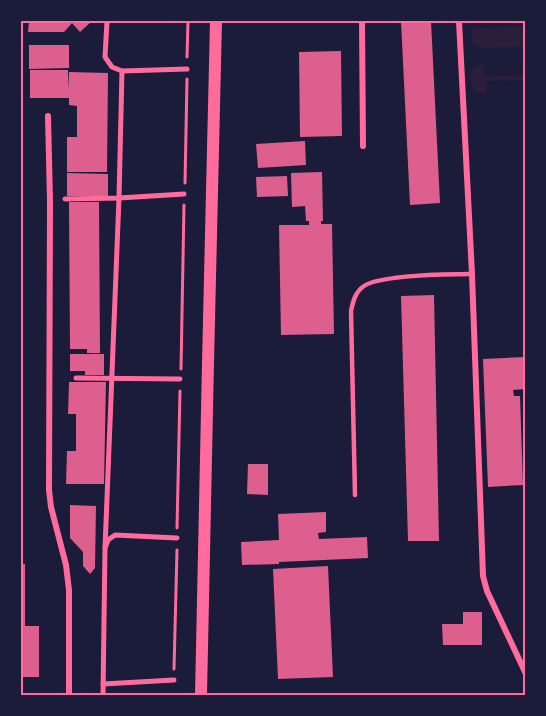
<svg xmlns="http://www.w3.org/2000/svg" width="546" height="716" viewBox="0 0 546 716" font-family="'Golos Text',sans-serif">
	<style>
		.green { fill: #2a1e3b }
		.building { fill: #dd5f8e }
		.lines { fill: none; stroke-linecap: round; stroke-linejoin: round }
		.path { stroke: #ff6b9d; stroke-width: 3 }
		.service { stroke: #ff6b9d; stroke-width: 4.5 }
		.pedestrian { stroke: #ff6b9d; stroke-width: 5 }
		.minor { stroke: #ff6b9d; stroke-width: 6 }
		.secondary { stroke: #ff6b9d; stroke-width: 12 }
		.neatline { fill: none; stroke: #ff6b9d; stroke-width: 2 }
	</style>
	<rect width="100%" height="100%" fill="#1b1b3a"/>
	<g class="green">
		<path d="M525 26V47L480 48C471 46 470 39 472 31L476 28Z"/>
		<path d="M480 64H484L485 76 525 75V80L486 81V95L476 91 472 87C468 77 470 69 480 64Z"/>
	</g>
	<g class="building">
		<path d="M29 21H92L80 32 72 23 64 32H28Z"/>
		<path d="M401 21H431L440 203 410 205Z"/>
		<path d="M29 45H69V68L29 69Z"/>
		<path d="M341 51 342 136 300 137 299 52Z"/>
		<path d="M30 70H68V91L69 72 108 73 107 172H67V137H77V106L69 105V98H30Z"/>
		<path d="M305 141 306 165 258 168 256 144Z"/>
		<path d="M322 172 323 221H321V224H332L334 334 281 335 279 225H309V221H306L305 206 292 207 291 173Z"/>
		<path d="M67 173 108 174V196H67Z"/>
		<path d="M287 176 288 196 257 197 256 177Z"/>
		<path d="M69 202H99L100 353H87V349H70Z"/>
		<path d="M434 295 439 541H408L401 296Z"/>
		<path d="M70 354H104V375H85V371H70Z"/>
		<path d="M525 357V389L513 390 514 396H520L523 485 488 487 483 359Z"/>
		<path d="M69 382H106L104 484H66L67 451H76V414H68Z"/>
		<path d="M248 464H268V495L247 494Z"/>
		<path d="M70 505 96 506 95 568 90 574 83 566V552L70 538Z"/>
		<path d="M326 512V532L318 533 319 539 367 537 368 558 279 562V564L242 565 241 542 279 540 278 514Z"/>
		<path d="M21 564H25V626H39V677H21Z"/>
		<path d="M328 566 333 677 278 679 273 569Z"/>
		<path d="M463 612H482V645H443L442 624H463Z"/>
	</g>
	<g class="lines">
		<g class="path">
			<path d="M187 57 188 21"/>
			<path d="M185 183 187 79"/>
			<path d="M181 369 184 205"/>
			<path d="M177 528 180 391"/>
			<path d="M174 669 177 550"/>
		</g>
		<path class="service" d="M355 495 351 311C353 302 355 292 364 286 380 275 449 274 472 274"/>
		<g class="pedestrian">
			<path d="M107 21 105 57 112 67 122 71 187 69"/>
			<path d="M65 199 119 198 184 194"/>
			<path d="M76 378 180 379"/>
			<path d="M105 548 119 198 122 71"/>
			<path d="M103 684 174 680"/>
			<path d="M103 695 105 548 108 540 115 535 177 538"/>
		</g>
		<g class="minor">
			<path d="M362 21 363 146"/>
			<path d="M459 21 472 274 483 576 487 591 525 672"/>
			<path d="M48 116 50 201 49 490 51 507 66 565 69 590V695"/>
		</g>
		<path class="secondary" d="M201 695C204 470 212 246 216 21"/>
	</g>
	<rect width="546" height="716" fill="none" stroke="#1b1b3a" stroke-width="45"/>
	<rect x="22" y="22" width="502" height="672" class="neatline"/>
</svg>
